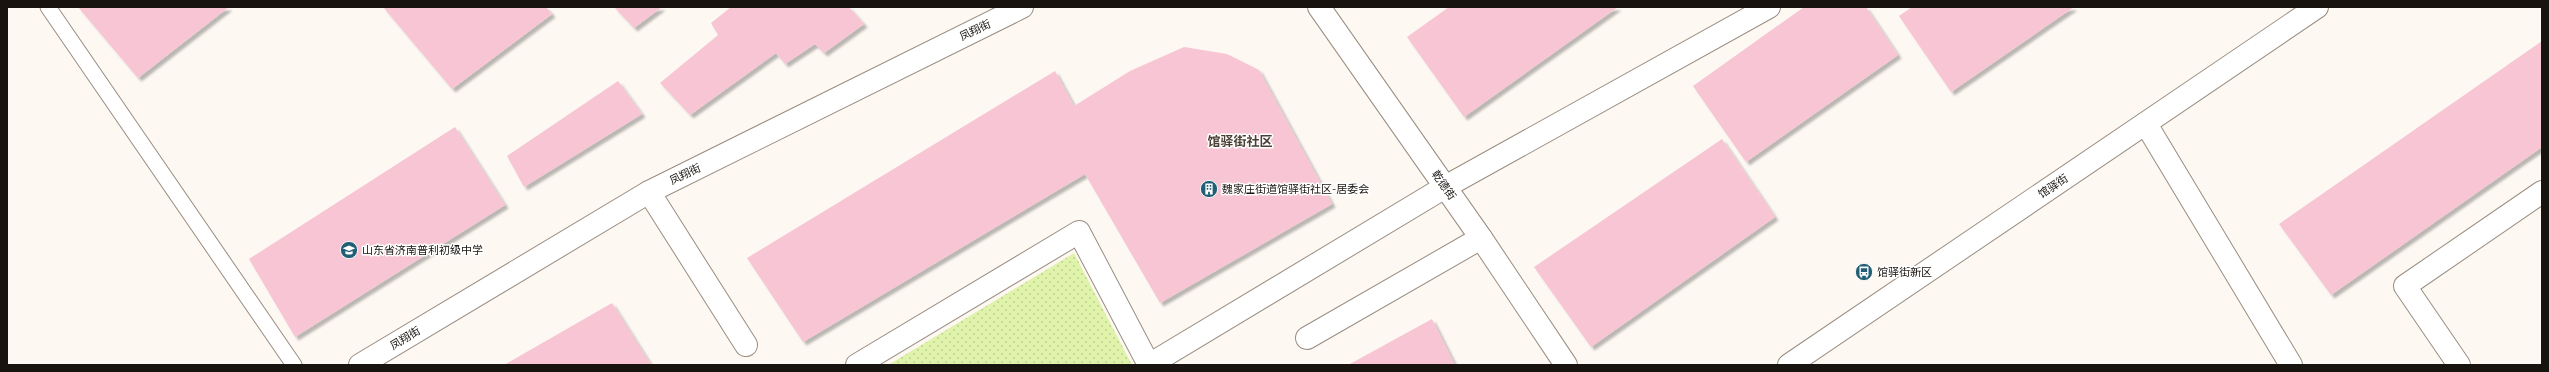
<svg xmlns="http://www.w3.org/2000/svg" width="2549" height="372" viewBox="0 0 2549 372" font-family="Montserrat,'Noto Sans SC',sans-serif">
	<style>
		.grass { fill: url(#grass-dots) }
		.building { fill: #f7c5d4; filter: url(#shadow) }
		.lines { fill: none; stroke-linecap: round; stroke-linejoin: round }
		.lane-casing { stroke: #998d81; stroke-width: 17 }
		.street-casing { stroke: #998d81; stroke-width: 24 }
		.secondary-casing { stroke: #998d81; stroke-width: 24 }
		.lane { stroke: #fff; stroke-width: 15 }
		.street { stroke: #fff; stroke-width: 22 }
		.secondary { stroke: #fff; stroke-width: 22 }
		.labels { text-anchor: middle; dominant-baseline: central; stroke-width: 3; stroke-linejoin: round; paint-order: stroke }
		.street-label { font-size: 11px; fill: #18130f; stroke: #fff }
		.poi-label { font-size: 11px; fill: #18130f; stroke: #fff; text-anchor: start }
		.quarter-label { font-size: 13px; font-weight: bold; fill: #4a3f35; stroke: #fff }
	</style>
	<defs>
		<pattern id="grass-dots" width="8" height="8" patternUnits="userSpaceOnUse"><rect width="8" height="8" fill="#e0f3aa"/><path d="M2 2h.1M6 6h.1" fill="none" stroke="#bfcf91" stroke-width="1.8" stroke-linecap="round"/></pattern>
		<filter id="shadow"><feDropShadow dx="3.5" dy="3.5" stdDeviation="1" flood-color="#0004"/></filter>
	</defs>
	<rect width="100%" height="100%" fill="#fef8f3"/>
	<path class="grass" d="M1074 253 1132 365H888Z"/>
	<g class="building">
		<path d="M78 7H229L138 78Z"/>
		<path d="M383 7H546L552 14 452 89Z"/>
		<path d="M614 7H662L634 28Z"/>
		<path d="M731 7H849L864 24 824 53 815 44 785 64 776 53 690 115 660 83 718 35 711 23Z"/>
		<path d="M1449 7H1618L1464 117 1407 37Z"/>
		<path d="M1804 7H1866L1898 55 1746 162 1693 86Z"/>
		<path d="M1912 7H2074L1951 92 1899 16Z"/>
		<path d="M2542 41V147L2331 295 2279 224Z"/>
		<path d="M1184 47 1227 54 1259 70 1332 204 1160 303 1085 174 803 342 747 258 1055 71 1074 106 1130 71Z"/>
		<path d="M618 81 642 114 524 187 507 156Z"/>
		<path d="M455 127 505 205 295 337 249 259Z"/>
		<path d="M1722 139 1775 217 1591 347 1534 267Z"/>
		<path d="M612 303 651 365H504Z"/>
		<path d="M1432 319 1455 365H1348Z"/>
	</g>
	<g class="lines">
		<defs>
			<path id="lane" d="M48 7 294 365"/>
			<g id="street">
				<path d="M1319 7 1481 238 1566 365"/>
				<path d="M2146 124 2291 365"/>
				<path d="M649 192 746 345"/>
				<path d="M1307 338 1481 238"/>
				<path d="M360 365 649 192 1022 7"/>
				<path d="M857 365 1079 232 1149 365"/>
				<path d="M1149 365 1445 187 1769 7"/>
				<path d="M2459 365 2405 286 2542 192"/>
			</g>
			<path id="secondary" d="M1789 365 2317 7"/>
		</defs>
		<use href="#lane" class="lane-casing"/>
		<use href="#street" class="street-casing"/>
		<use href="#secondary" class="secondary-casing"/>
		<use href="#lane" class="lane"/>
		<use href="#street" class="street"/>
		<use href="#secondary" class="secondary"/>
	</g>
	<defs>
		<symbol id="building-disc" viewBox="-11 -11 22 22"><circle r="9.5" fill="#215f76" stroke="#fff"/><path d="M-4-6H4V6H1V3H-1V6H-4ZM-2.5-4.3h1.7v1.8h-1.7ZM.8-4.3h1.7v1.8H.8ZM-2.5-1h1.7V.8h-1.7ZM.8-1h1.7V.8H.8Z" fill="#fff"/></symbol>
		<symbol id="school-disc" viewBox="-11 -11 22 22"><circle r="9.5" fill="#215f76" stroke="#fff"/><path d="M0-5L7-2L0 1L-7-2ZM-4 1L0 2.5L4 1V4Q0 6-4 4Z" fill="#fff"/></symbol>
		<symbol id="bus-disc" viewBox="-11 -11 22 22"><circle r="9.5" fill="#215f76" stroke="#fff"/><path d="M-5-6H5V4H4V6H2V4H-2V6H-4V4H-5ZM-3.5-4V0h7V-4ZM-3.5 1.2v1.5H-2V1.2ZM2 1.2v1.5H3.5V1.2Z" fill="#fff"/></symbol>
	</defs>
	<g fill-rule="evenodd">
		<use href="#building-disc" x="1199" y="179" width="20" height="20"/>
		<use href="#school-disc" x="339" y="240" width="20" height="20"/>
		<use href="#bus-disc" x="1854" y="262" width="20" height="20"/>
	</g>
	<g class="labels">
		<g class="street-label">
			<text transform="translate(975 30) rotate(-26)">凤翔街</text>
			<text transform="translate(685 174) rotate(-26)">凤翔街</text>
			<text transform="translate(1444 185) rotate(55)">乾德街</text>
			<text transform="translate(2053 186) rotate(-34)">馆驿街</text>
			<text transform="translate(405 338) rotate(-31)">凤翔街</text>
		</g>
		<g class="poi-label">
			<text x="1222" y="189">魏家庄街道馆驿街社区-居委会</text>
			<text x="362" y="250">山东省济南普利初级中学</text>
			<text x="1877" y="272">馆驿街新区</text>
		</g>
		<g class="quarter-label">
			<text x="1240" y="141">馆驿街社区</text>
		</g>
	</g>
	<rect width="2549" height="372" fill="none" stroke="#18130f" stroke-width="16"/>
</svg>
